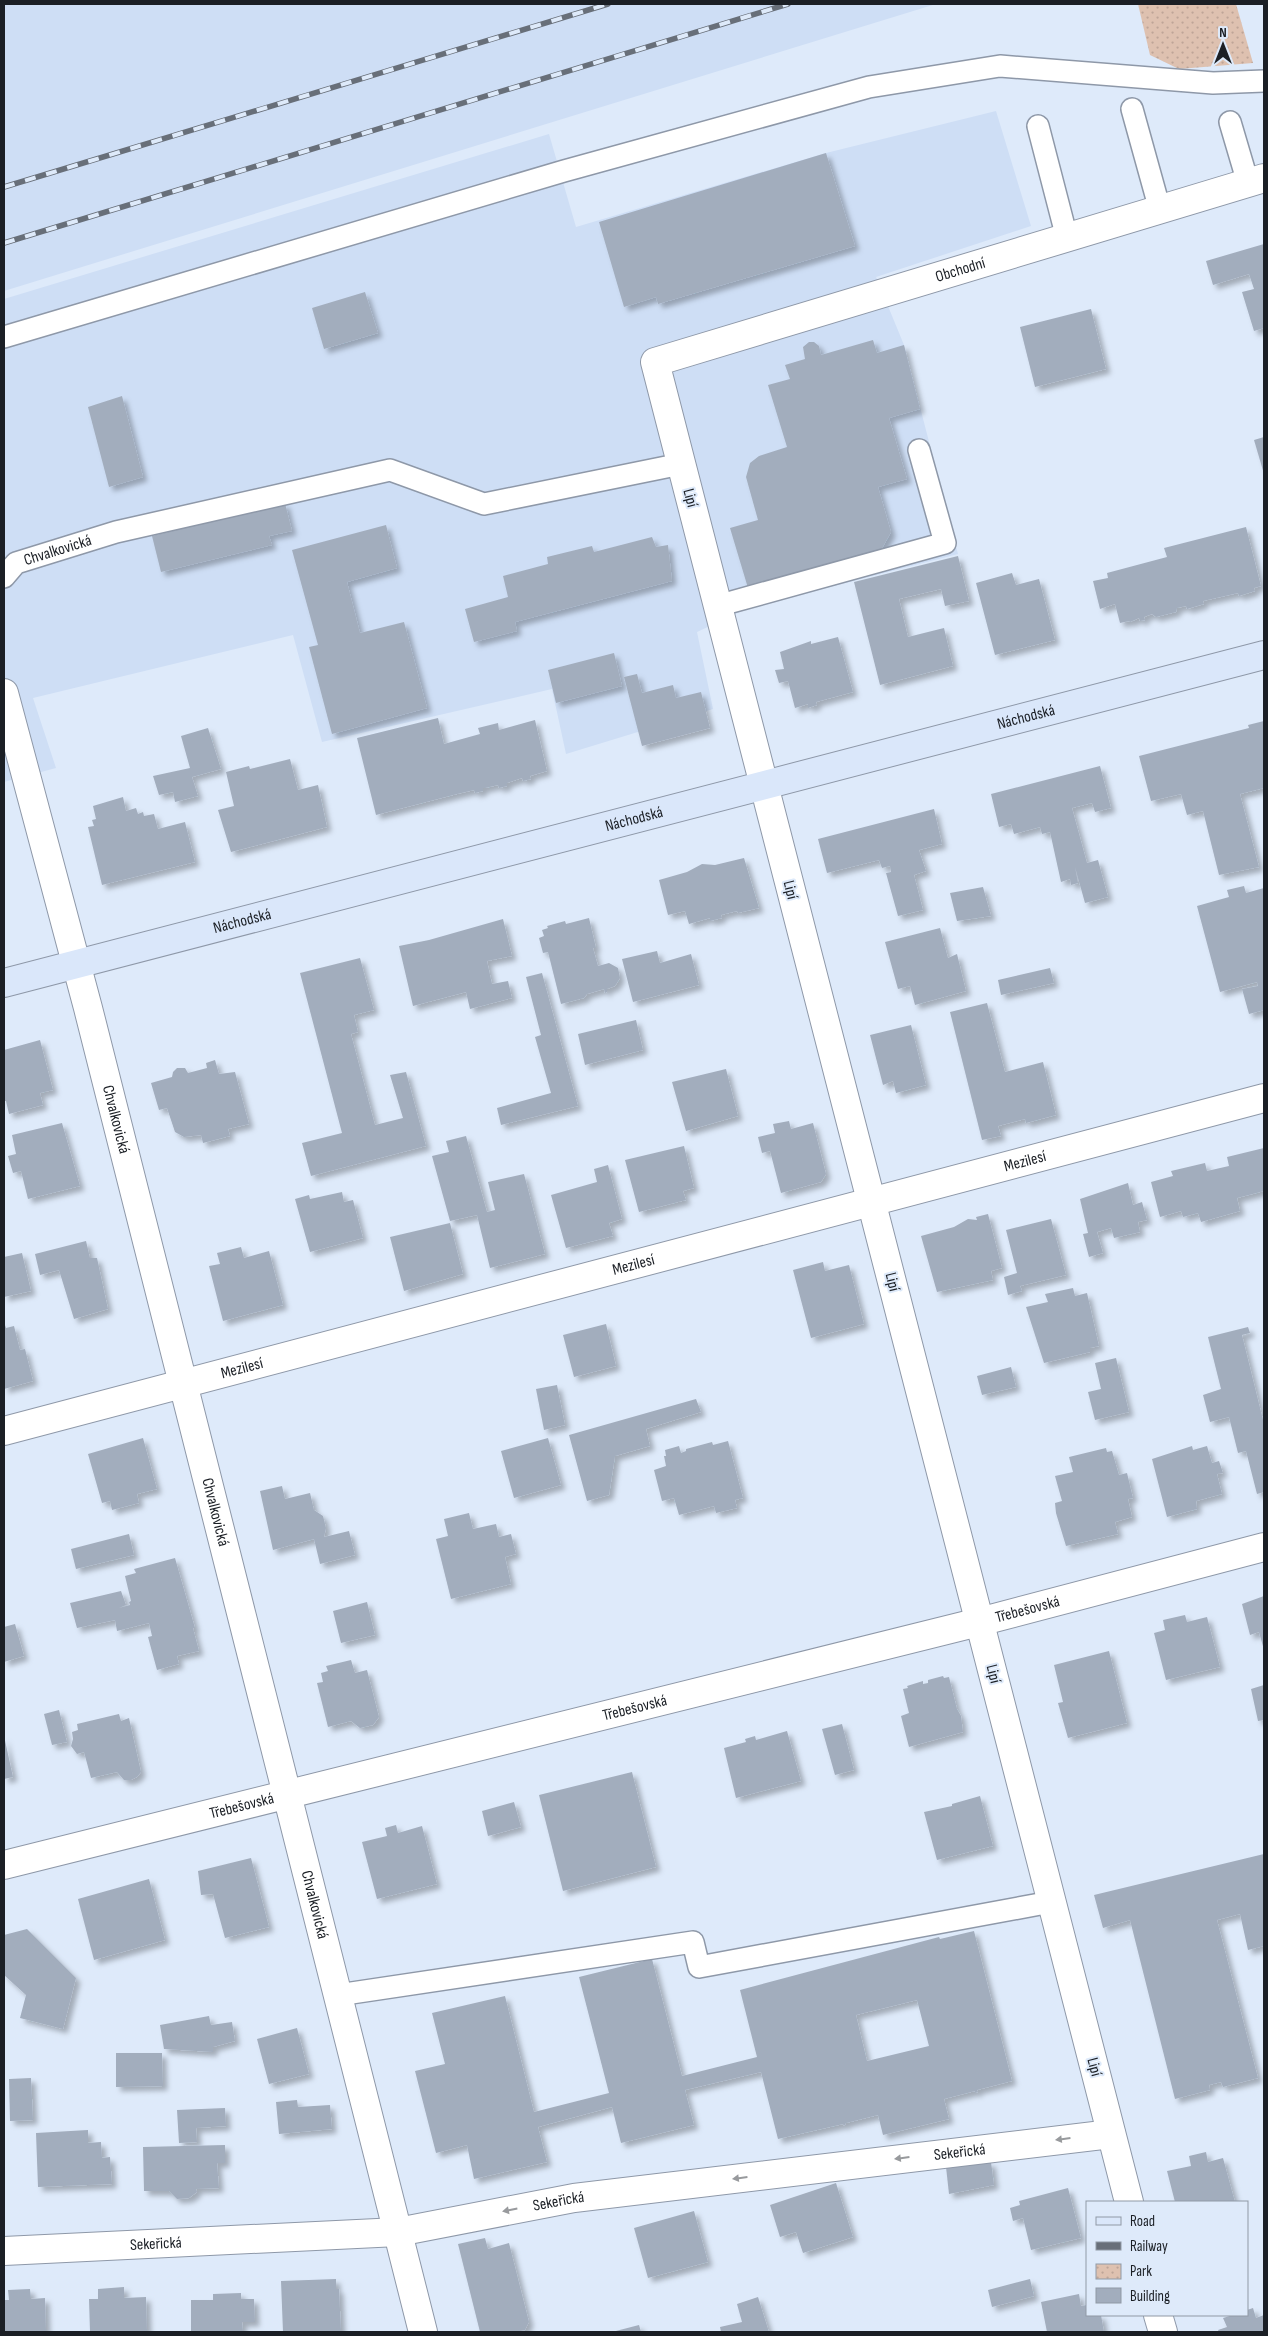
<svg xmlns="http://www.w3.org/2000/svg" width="1268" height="2336" viewBox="0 0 1268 2336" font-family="'Sofia Sans Condensed',sans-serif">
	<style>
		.built { fill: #cedef5 }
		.park { fill: url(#park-dots) }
		.building { fill: #a2adbd; fill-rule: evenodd; filter: url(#shadow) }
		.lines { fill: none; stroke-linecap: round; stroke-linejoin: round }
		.service-casing { stroke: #8e98a8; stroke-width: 24 }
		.minor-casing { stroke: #8e98a8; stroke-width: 30 }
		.secondary-casing { stroke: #8e98a8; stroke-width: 30 }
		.service { stroke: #fff; stroke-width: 21 }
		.minor { stroke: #fff; stroke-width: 28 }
		.secondary { stroke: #dae7fa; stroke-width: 28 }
		.rail-casing { stroke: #686f79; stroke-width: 5.5 }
		.rail { stroke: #deeafa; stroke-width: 4; stroke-dasharray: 11; stroke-linecap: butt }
		.oneway { fill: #989a9d }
		.labels { text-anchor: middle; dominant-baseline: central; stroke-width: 4; stroke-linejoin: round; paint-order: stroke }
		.street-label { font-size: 16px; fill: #1b1f25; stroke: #deeafa }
	</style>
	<defs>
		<pattern id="park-dots" width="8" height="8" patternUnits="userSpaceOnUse" patternTransform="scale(1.25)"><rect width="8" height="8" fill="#dec1b0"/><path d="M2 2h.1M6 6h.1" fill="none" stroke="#bea597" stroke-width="1.8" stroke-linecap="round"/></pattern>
		<filter id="shadow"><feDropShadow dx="4.5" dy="4.5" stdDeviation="2.5" flood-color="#0004"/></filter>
	</defs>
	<rect width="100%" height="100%" fill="#deeafa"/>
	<g class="built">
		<path d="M4 4H936L4 291Z"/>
		<path d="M996 111 1031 226 876 277 904 345 958 554 748 608 697 632 713 709 566 754 552 689 322 742 293 635 33 698 56 768 4 782V299L549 134 576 227 826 153Z"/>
	</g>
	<path class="park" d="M1138 4H1236L1253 63 1179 69 1150 55Z"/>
	<g class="building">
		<path d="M826 153 855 246 658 304 656 297 624 307 599 222Z"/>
		<path d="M1264 244V328L1254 331 1242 292 1254 289 1249 274 1213 285 1206 261Z"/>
		<path d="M365 292 378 333 324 349 312 308Z"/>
		<path d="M1091 309 1106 369 1035 387 1020 327Z"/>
		<path d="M873 340 877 353 904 345 920 409 889 418 907 479 878 487 891 532 881 550 748 588 730 528 758 520 746 477 750 463 759 456 787 447 768 385 790 379 785 365 805 359 803 347 809 342H814L819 346 821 355Z"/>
		<path d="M122 396 143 477 109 487 88 407Z"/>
		<path d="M1264 437V474L1254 440Z"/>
		<path d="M285 503 292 531 269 536 272 545 161 572 152 536Z"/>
		<path d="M386 525 397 568 347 582 360 633 404 622 427 708 332 734 309 647 318 645 292 550Z"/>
		<path d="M1246 527 1261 586 1254 588 1255 591 1239 596 1238 593 1203 601 1204 604 1187 609 1186 606 1177 608 1176 612 1156 617 1152 614 1144 617 1145 620 1140 621 1139 618 1130 622 1129 621 1120 623 1115 604 1100 609 1093 581 1108 578 1107 573 1167 557 1164 548Z"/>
		<path d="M652 537 656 547 668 545 672 581 515 622 517 631 474 642 465 609 508 597 503 576 548 564 547 557 592 546 594 552Z"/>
		<path d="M958 556 969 601 945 606 941 589 899 599 908 637 944 628 953 666 880 685 854 582Z"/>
		<path d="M1012 573 1016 585 1039 579 1055 640 995 655 976 583Z"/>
		<path d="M838 637 853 692 816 702 817 705 808 708V704L795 708 788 681 779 683 775 670 784 669 780 652 811 641V644Z"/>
		<path d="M614 653 622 686 556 703 548 670Z"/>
		<path d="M637 674 642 693 673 685 676 698 701 692 710 728 642 746 624 677Z"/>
		<path d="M438 718 444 744 480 734 478 728 498 723 499 730 535 720 547 771 530 776 531 779 523 781 522 778 507 783V786L499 788 498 785 485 788H483V791L475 793 474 790 457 794 376 815 357 738Z"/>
		<path d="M1264 721V788L1240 794 1259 867 1219 875 1203 811 1187 815 1181 794 1151 801 1139 756 1249 728 1248 725Z"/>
		<path d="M208 728 221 769 192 777 198 796 175 802 173 792 159 795 153 776 190 768 181 736Z"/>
		<path d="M290 759 298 790 318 785 327 827 231 852 218 810 234 806 226 772 249 766 250 769Z"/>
		<path d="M1100 766 1111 808 1095 812 1092 803 1072 808 1087 863 1098 860 1108 897 1085 903 1075 867 1078 883 1071 885 1070 879 1061 882 1050 832 1042 834 1040 827 1014 834 1011 824 999 827 991 794Z"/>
		<path d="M123 797 126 811 136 808 138 814 143 812 144 816 154 814 158 829 185 822 195 862 102 885 88 827 94 826 92 820 96 819 93 806Z"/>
		<path d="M934 809 942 844 919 850 926 871 914 875 923 910 898 916 886 873 891 872 890 866 882 868 879 860 827 873 818 839Z"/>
		<path d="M744 858 759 908 738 913 737 911 721 915 722 918 710 921V918L689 924 685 911 668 915 659 880 687 872 702 864 715 865Z"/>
		<path d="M1244 886 1246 893 1264 888V1010L1249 1014 1242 989 1258 986 1257 982 1220 992 1197 906 1229 897 1227 890Z"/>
		<path d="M983 887 991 916 957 921 950 893Z"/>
		<path d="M589 918 596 948H593L598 966 609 963 618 968 620 978 615 986 607 989V992L605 993 604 989 587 994 584 998 561 1004 548 952 543 953 539 938 544 936 542 930 548 928 547 926 565 921 566 924Z"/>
		<path d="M503 919 512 956 487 961 492 984 508 981 512 998 470 1009 466 992 413 1006 399 946 429 940Z"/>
		<path d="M940 928 948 958 957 954 966 991 915 1005 910 986 898 989 885 942Z"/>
		<path d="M657 951 660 963 691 954 699 985 633 1002 622 959Z"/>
		<path d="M360 958 374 1010 354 1015 358 1032 351 1034 375 1125 403 1118 390 1075 406 1072 426 1146 311 1176 302 1143 342 1133 300 973Z"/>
		<path d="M1050 968 1054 983 1001 995 998 980Z"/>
		<path d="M542 973 578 1106 501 1125 497 1108 551 1093 535 1037 541 1035 526 977Z"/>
		<path d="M987 1003 1005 1072 1043 1062 1056 1115 1026 1123 1025 1119 998 1126 1001 1136 982 1140 950 1012Z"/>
		<path d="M636 1020 643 1050 585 1065 578 1034Z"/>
		<path d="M911 1025 926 1085 896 1093 893 1081 883 1085 870 1035Z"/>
		<path d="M40 1040 53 1090 40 1093 43 1105 9 1114 6 1101H4V1050Z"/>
		<path d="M215 1060 219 1074 235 1072 249 1124 228 1129 230 1136 203 1143 201 1135 184 1137 175 1132 167 1108 159 1110 151 1083 172 1077 173 1072 177 1068H185L188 1073 207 1068 206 1063Z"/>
		<path d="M726 1069 738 1116 686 1131 672 1082Z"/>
		<path d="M789 1121 791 1129 813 1123 826 1174 821 1182 781 1193 770 1151 762 1153 758 1137 775 1133 773 1124Z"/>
		<path d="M62 1123 80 1186 28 1199 21 1171 13 1173 8 1156 16 1154 12 1135Z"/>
		<path d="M466 1136 487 1212 495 1210 488 1182 524 1174 545 1254 490 1268 477 1215 450 1221 432 1156 449 1152 446 1141Z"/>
		<path d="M684 1146 694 1188 683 1191 686 1200 639 1212 625 1160Z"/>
		<path d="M1264 1148V1191L1237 1198 1240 1211 1201 1222 1198 1213 1183 1217 1181 1211 1160 1217 1151 1182 1173 1176 1171 1171 1205 1163 1207 1171 1229 1166 1227 1157Z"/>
		<path d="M608 1165 622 1219 609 1223 613 1236 566 1248 551 1195 597 1182 594 1169Z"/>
		<path d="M1128 1183 1133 1205 1142 1202 1147 1220 1138 1222 1140 1232 1114 1238 1111 1228 1097 1232 1103 1253 1089 1257 1083 1234 1088 1233 1080 1199Z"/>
		<path d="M342 1192 344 1202 353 1200 363 1238 310 1252 295 1199 309 1195 310 1199Z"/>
		<path d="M988 1214 1002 1268 991 1271 993 1280 937 1292 921 1236 954 1227 968 1219 977 1220 976 1217Z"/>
		<path d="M1051 1219 1066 1275 1020 1286 1022 1291 1008 1295 1004 1277 1017 1273 1006 1230Z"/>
		<path d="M450 1223 463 1274 404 1291 390 1237Z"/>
		<path d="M86 1241 90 1258H97L108 1309 74 1319 59 1270 40 1275 35 1254Z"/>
		<path d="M241 1247 244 1258 269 1251 283 1305 223 1321 209 1266 220 1264 217 1253Z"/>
		<path d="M22 1253 31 1291 4 1297V1257Z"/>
		<path d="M823 1262 825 1271 849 1265 864 1324 811 1338 793 1270Z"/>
		<path d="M1073 1288 1075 1296 1087 1293 1099 1346 1090 1348V1352L1044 1363 1026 1307 1048 1302 1045 1294Z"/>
		<path d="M4 1322 6 1328 14 1326 20 1350 25 1349 33 1381 4 1389Z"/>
		<path d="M606 1324 616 1366 574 1377 563 1335Z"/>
		<path d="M1248 1327 1250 1333 1242 1335 1264 1424V1492L1257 1494 1246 1451 1238 1453 1229 1417 1210 1422 1203 1395 1221 1389 1208 1337Z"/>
		<path d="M1116 1358 1129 1412 1095 1420 1088 1392 1101 1389 1095 1363Z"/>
		<path d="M1011 1367 1016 1387 982 1395 977 1376Z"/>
		<path d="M557 1385 565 1425 544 1430 536 1389Z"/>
		<path d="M696 1399 701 1412 646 1429 650 1446 615 1456 609 1495 587 1501 569 1435Z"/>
		<path d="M143 1438 157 1489 137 1494 139 1503 112 1510 110 1501 102 1503 88 1454Z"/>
		<path d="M548 1438 561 1485 514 1498 501 1451Z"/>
		<path d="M728 1441 743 1498 735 1500 737 1508 716 1513 714 1506 679 1515 674 1498 662 1501 654 1470 666 1466 664 1456H666L665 1450 679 1446 681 1453 686 1451V1449L712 1442 713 1445Z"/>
		<path d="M1192 1446 1193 1450 1207 1446 1212 1463 1219 1461 1223 1473 1217 1474 1222 1494 1196 1501 1197 1509 1167 1517 1152 1459Z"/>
		<path d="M1106 1448 1107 1452 1112 1451 1119 1475 1127 1473 1133 1498 1128 1499 1132 1517 1115 1522 1118 1534 1066 1546 1056 1513 1055 1503 1062 1501 1055 1476 1073 1472 1069 1457Z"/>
		<path d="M282 1486 285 1499 310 1493 314 1510 323 1516 326 1528 324 1537 349 1531 355 1555 320 1564 314 1539 273 1550 260 1491Z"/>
		<path d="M469 1513 473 1529 496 1524 499 1537 511 1534 516 1554 505 1557 511 1584 451 1599 436 1539 448 1536 444 1519Z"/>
		<path d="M129 1534 134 1555 76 1569 71 1549Z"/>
		<path d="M175 1558 195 1628H193L199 1651 177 1656 179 1664 157 1670 148 1637 152 1636 149 1623 117 1631 115 1620 77 1628 70 1603 121 1591 126 1605 119 1608 130 1605 129 1602 131 1601 125 1576 136 1573 134 1569Z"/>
		<path d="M1264 1596V1650L1259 1632 1250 1635 1242 1604Z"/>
		<path d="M367 1602 375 1635 341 1643 333 1611Z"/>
		<path d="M1185 1615 1187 1622 1207 1617 1220 1667 1166 1680 1154 1633 1165 1630 1163 1620Z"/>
		<path d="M15 1624 24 1656 4 1662V1627Z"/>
		<path d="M1109 1651 1127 1723 1068 1738 1058 1703 1063 1702 1054 1665Z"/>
		<path d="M351 1660 355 1673 367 1670 379 1717 373 1725 360 1728 351 1721 328 1727 317 1683 323 1682 321 1673 328 1671 326 1666Z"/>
		<path d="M943 1676 944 1678 949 1677 957 1709 961 1716 963 1732 909 1747 901 1716 909 1713 903 1689 908 1688 907 1686 923 1681V1684L928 1683V1680Z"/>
		<path d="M1264 1685V1720L1258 1721 1251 1689Z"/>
		<path d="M59 1710 67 1742 52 1745 44 1714Z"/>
		<path d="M119 1714 121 1721 129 1718 141 1772 137 1777 131 1780H124L117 1772 91 1778 84 1752 77 1754 71 1746 73 1739 72 1732 78 1730 77 1724Z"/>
		<path d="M842 1724 854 1770 835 1775 822 1729Z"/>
		<path d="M787 1731 801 1781 736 1798 724 1748 746 1742 745 1739 755 1736 756 1740Z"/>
		<path d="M4 1736 13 1777 4 1779Z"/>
		<path d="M632 1772 656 1867 563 1891 539 1795Z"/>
		<path d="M980 1796 993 1846 937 1860 924 1812 952 1806V1804Z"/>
		<path d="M514 1802 521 1827 488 1836 482 1811Z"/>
		<path d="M396 1825 398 1833 422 1826 437 1884 377 1899 362 1842 387 1836 385 1828Z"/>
		<path d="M1264 1854V1946L1248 1950 1240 1914 1217 1920 1258 2078 1223 2087 1221 2082 1209 2085 1210 2090 1175 2099 1130 1920 1103 1928 1094 1895Z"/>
		<path d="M251 1858 269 1927 225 1938 213 1894 201 1895 198 1871Z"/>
		<path d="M149 1879 165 1940 94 1960 78 1899Z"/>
		<path d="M27 1929 76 1978 63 2029 20 2018 26 1995 4 1975V1935Z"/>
		<path d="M974 1931 1012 2081 977 2090 978 2092 975 2093V2091L944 2099 949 2119 883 2135 878 2115 846 2123 844 2126 843 2124 778 2139 761 2072 685 2090 694 2125 621 2143 612 2107 538 2127 547 2162 474 2179 467 2145 436 2153 415 2071 445 2064 432 2013 505 1996 534 2112 609 2093 579 1977 652 1959 682 2076 757 2057 740 1990 939 1937 940 1939ZM917 2000 929 2046 867 2061 856 2015Z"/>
		<path d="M209 2016 211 2025 232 2022 235 2041 213 2047V2052L164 2049 160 2025Z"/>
		<path d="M297 2028 309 2074 269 2084 257 2039Z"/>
		<path d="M116 2053H162L163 2086 116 2087Z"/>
		<path d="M31 2078 33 2120 10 2121 9 2079Z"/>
		<path d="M297 2100 298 2107 330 2105 332 2129 279 2134 276 2102Z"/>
		<path d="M225 2108 226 2126 196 2128 197 2142 179 2143 177 2110Z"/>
		<path d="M88 2130V2143L101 2142 102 2158 110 2157 112 2184 38 2187 36 2133Z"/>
		<path d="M225 2145V2163H217L219 2188 196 2189 197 2192 189 2198 177 2199 169 2191H144L143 2147Z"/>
		<path d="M1206 2152 1208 2162 1223 2158 1235 2202H1175L1167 2171 1191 2166 1189 2156Z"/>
		<path d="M991 2162 994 2185 949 2194 946 2167Z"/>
		<path d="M836 2183 853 2237 803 2253 796 2232 780 2237 770 2205Z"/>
		<path d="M1068 2188 1081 2238 1031 2250 1023 2218 1013 2221 1010 2208 1020 2205 1019 2201Z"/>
		<path d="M694 2211 708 2262 648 2278 634 2228Z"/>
		<path d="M485 2238 488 2249 509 2243 529 2322 525 2330 515 2332H480L458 2244Z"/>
		<path d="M336 2279V2289H339L341 2332H283L281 2281Z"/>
		<path d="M1030 2279 1034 2296 992 2307 988 2290Z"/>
		<path d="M124 2287V2298L146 2297 147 2332H90L89 2299H98V2289Z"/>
		<path d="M30 2289 31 2299 45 2298 46 2332H4V2300H9L8 2290Z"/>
		<path d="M241 2293V2299H254L255 2322H242L243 2332H191V2300H213V2294Z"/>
		<path d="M1079 2294 1081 2306 1087 2305V2315H1101L1104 2332H1047L1041 2302Z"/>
		<path d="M758 2297 769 2332H721L720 2327 742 2322 737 2304Z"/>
		<path d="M1253 2308 1256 2318 1264 2315V2332H1219L1218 2330 1227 2327 1223 2318 1233 2315H1247V2310Z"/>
		<path d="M639 2325 641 2332H612Z"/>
	</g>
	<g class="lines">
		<defs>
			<g id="service">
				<path d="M1132 109 1160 210"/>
				<path d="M1230 122 1248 183"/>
				<path d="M1038 126 1067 238"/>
				<path d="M4 337 564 171 869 87 1000 66 1213 83 1264 81"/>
				<path id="s1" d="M4 577 16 563 116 532 390 470 484 504 681 464"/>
				<path d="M717 606 945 543 919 450"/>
				<path d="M338 1995 693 1942 699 1967 1051 1902"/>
			</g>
			<g id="minor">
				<path id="s2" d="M4 693 88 1008 423 2332"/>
				<path id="s3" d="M4 1431 1264 1098"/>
				<path id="s4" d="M4 1865 979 1622 1264 1547"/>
				<path id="s5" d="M1129 2202 655 362 1264 178"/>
				<path id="s6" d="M4 2251 398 2232 574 2198 1111 2134"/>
				<path d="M1158 2315 1163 2332"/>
			</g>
			<g id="secondary">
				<path id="s7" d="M4 983 1264 655"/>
			</g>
		</defs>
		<use href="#service" class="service-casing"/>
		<use href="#minor" class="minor-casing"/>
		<use href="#secondary" class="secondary-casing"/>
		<use href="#service" class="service"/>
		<use href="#minor" class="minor"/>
		<use href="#secondary" class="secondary"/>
		<defs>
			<g id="rail">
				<path d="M4 187 608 4"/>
				<path d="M4 243 788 4"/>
			</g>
		</defs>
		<use href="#rail" class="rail-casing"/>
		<use href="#rail" class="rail"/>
	</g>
	<defs><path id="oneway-solid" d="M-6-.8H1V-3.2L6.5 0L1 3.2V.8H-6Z" transform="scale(1.25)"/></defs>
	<g class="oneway">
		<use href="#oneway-solid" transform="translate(1063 2139) rotate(173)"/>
		<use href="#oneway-solid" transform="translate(902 2158) rotate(173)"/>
		<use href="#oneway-solid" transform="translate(740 2178) rotate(173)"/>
		<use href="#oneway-solid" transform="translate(510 2210) rotate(169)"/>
	</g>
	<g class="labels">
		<g class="street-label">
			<text stroke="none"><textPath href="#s5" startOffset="2219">Obchodní</textPath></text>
			<text transform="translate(690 498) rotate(75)">Lipí</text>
			<text stroke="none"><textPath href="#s1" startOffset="62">Chvalkovická</textPath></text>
			<text stroke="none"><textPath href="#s7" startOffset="1056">Náchodská</textPath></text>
			<text stroke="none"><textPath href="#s7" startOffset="651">Náchodská</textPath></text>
			<text transform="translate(790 890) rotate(76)">Lipí</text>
			<text stroke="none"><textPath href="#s7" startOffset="246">Náchodská</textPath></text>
			<text stroke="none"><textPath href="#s2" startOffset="441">Chvalkovická</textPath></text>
			<text stroke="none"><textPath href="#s3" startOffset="1056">Mezilesí</textPath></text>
			<text stroke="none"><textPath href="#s3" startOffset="651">Mezilesí</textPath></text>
			<text transform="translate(892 1282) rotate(76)">Lipí</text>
			<text stroke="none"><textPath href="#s3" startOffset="246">Mezilesí</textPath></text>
			<text stroke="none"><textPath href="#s2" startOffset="846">Chvalkovická</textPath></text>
			<text stroke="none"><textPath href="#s4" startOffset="1055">Třebešovská</textPath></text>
			<text transform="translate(993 1674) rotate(76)">Lipí</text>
			<text stroke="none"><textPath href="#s4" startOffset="650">Třebešovská</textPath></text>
			<text stroke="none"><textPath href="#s4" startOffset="245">Třebešovská</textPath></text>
			<text stroke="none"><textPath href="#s2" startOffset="1251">Chvalkovická</textPath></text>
			<text transform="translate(1094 2067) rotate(75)">Lipí</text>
			<text stroke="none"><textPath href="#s6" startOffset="962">Sekeřická</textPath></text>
			<text stroke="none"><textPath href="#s6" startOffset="558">Sekeřická</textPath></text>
			<text stroke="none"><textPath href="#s6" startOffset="152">Sekeřická</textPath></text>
		</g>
	</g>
	<rect width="1268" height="2336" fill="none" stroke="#1b1f25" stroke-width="10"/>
	<rect x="1086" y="2201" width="162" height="115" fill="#deeafa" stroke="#9099a5"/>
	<rect x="1096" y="2217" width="25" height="8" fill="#dae7fa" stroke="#9099a5"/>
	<text x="1130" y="2226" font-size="15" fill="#1b1f25">Road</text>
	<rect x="1096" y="2242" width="25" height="8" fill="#686f79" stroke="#9099a5"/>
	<text x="1130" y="2251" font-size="15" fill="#1b1f25">Railway</text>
	<rect x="1096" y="2264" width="25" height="15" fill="url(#park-dots)" stroke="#9099a5"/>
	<text x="1130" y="2276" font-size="15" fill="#1b1f25">Park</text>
	<rect x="1096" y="2288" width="25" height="15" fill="#a2adbd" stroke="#9099a5"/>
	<text x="1130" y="2301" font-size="15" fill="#1b1f25">Building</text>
	<g transform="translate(1223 45)" stroke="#deeafa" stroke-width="4" paint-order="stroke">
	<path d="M0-4L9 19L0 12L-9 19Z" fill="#1b1f25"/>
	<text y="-8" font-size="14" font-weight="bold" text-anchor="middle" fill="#1b1f25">N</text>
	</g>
</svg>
